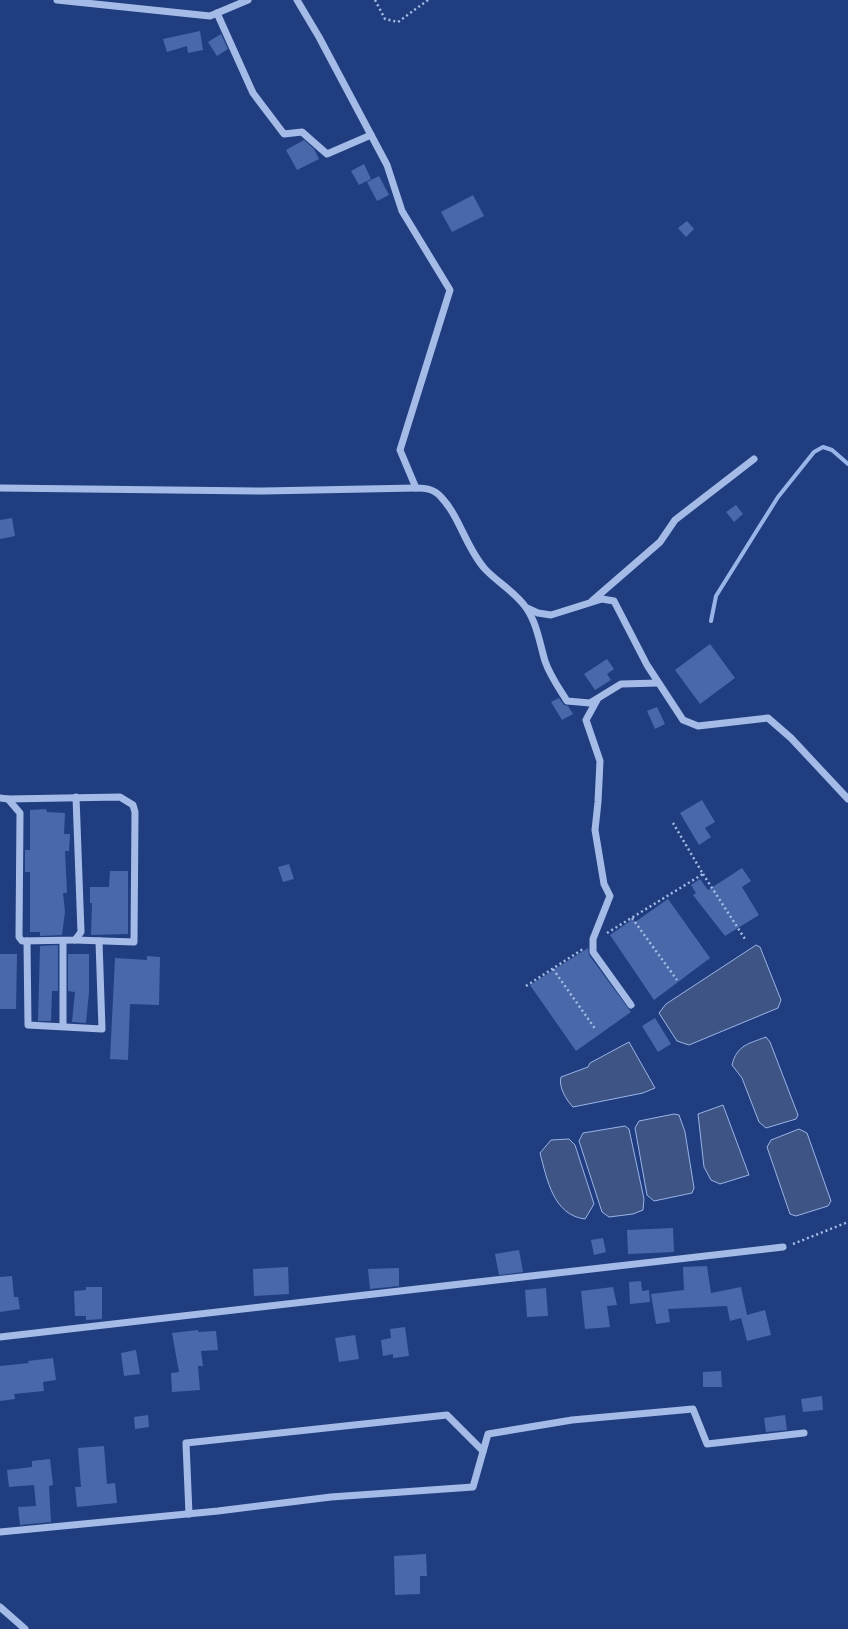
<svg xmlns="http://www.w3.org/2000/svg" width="848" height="1629" viewBox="0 0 848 1629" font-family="'Golos Text',sans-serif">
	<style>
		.water { fill: #3e5484; stroke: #99b4e9 }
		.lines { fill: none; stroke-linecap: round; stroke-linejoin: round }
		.stream { stroke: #99b4e9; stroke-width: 4 }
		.building { fill: #4968a9 }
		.path { stroke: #a5bbe7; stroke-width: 2.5; stroke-dasharray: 2 3; stroke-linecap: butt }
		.minor { stroke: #a5bbe7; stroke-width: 7 }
	</style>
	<rect width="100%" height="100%" fill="#203e7f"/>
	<g class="water">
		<path d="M756 945 760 947 781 1000 778 1008 689 1045 677 1041 659 1013 666 1004Z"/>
		<path d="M766 1037 770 1042 798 1115 796 1119 766 1128 759 1122 742 1078 732 1065C737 1045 748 1044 766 1037Z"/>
		<path d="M629 1042 655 1088 643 1093 573 1107C567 1101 558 1087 561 1077L588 1067 590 1063Z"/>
		<path d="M723 1105 749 1175 720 1184 711 1180 704 1167 698 1114Z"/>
		<path d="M674 1114 679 1115 685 1132 694 1188 692 1193 654 1201 647 1195 635 1128 639 1121Z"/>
		<path d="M625 1126 629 1129 644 1199 643 1210 633 1214 609 1217 602 1212 579 1141 583 1133Z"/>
		<path d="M799 1129 807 1133 831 1201 828 1206 796 1216 790 1214 767 1147 771 1140Z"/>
		<path d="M569 1139 575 1145 594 1204 585 1219C553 1215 547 1179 540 1153L551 1140Z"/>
	</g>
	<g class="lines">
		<path class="stream" d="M711 621 716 596 778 497 814 452 823 447 832 450 848 464"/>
	</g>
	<g class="building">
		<path d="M200 31 203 50 188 53 187 46 167 52 163 39Z"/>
		<path d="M221 34 228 49 217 56 208 42Z"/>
		<path d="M304 140 314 149 319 159 297 170 286 150Z"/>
		<path d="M364 164 371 179 359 185 351 171Z"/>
		<path d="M379 176 389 195 377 201 367 182Z"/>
		<path d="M473 195 484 216 452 232 441 212Z"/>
		<path d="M687 221 694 229 686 237 678 228Z"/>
		<path d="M736 505 743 514 734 522 726 512Z"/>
		<path d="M12 518 15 536 0 539V520Z"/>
		<path d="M710 644 735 678 700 704 675 670Z"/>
		<path d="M607 659 614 669 607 674 611 680 595 690 584 674Z"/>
		<path d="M559 698 564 705 568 706 573 714 562 720 551 702Z"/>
		<path d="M657 707 665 724 655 729 647 711Z"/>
		<path d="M702 800 715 822 705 828 711 837 699 845 680 813Z"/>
		<path d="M46 809 47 812 65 813 64 834H70L69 851H65L67 893H63L65 912 62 935 40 936V932H30V872H25V850H30V810Z"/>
		<path d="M289 864 294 879 283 882 278 867Z"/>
		<path d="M742 868 751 881 742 887 759 915 725 936 693 895 696 893 691 885 700 879 708 890Z"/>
		<path d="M110 871H128V934L91 935 92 903H90V887H109Z"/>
		<path d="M668 899 710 958 654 1000 610 935 633 919 635 922Z"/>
		<path d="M58 945V991H52L51 1021H38L40 946Z"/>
		<path d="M588 948 589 955 631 1012 576 1051 530 985Z"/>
		<path d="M0 954H17L16 1009H0Z"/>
		<path d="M68 954H89V992L86 1023 72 1022 75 992 68 991Z"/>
		<path d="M147 956 160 957 159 1005 130 1004 128 1060 110 1059 115 958 147 960Z"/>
		<path d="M655 1018 671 1044 658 1052 642 1026Z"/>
		<path d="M673 1228 674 1252 628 1254 627 1230Z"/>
		<path d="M603 1238 606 1252 594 1255 591 1240Z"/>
		<path d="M519 1250 523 1272 499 1275 495 1254Z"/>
		<path d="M707 1266 711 1293 741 1287 747 1315 765 1310 771 1335 747 1341 741 1318 730 1321 727 1306 668 1309 670 1322 656 1324 651 1294 684 1290 683 1267Z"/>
		<path d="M288 1267 289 1294 254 1296 253 1269Z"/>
		<path d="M399 1268V1286L370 1289 368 1269Z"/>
		<path d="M12 1276 14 1297H18L20 1309 0 1312V1277Z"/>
		<path d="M641 1281 642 1291 649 1290 650 1302 630 1304 629 1282Z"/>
		<path d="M86 1287H102V1319L86 1320V1316H75L74 1291 86 1290Z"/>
		<path d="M613 1287 617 1305 607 1306 610 1327 585 1329 581 1291Z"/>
		<path d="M546 1288 548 1316 527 1317 525 1290Z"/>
		<path d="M405 1327 409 1356 393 1358V1354L383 1356 381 1340 391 1338 390 1329Z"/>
		<path d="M198 1330V1332L216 1331 218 1350 201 1351 203 1366H198L200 1390 172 1392 171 1373 179 1372 172 1333Z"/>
		<path d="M355 1335 359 1359 339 1362 335 1338Z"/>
		<path d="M136 1350 140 1374 124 1376 121 1353Z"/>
		<path d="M53 1358 56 1380 43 1382 44 1391 14 1394 15 1399 0 1401V1366L29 1363 28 1361Z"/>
		<path d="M721 1371 722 1387H703V1372Z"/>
		<path d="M822 1396 823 1410 803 1412 801 1399Z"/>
		<path d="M148 1415 149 1427 135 1429 134 1417Z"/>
		<path d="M785 1415 787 1430 766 1432 764 1418Z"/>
		<path d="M104 1446 107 1484 115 1483 117 1503 77 1507 75 1487H81L78 1448Z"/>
		<path d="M50 1459 53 1485 49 1486 51 1522 20 1525 18 1507 36 1506 34 1485 9 1487 7 1470 32 1467V1461Z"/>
		<path d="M426 1554 427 1576H420V1594L395 1595 394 1556Z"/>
	</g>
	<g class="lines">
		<g class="path">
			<path d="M375 0 385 19 398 22 428 0"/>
			<path d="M703 874 745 939"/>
			<path d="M632 918 677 980"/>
			<path d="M607 933 703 874 673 823"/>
			<path d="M553 969 596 1030"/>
			<path d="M526 986 583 949"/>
			<path d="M793 1244 848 1222"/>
		</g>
		<g class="minor">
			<path d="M57 0 210 16 248 0"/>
			<path d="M297 0 319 37 387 165 402 211 450 290 400 450 416 488"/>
			<path d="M217 13 253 93 284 134 302 132 327 154 371 135"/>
			<path d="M0 488 264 491 416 488C426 488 434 489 441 497 460 517 466 548 485 569 498 583 517 593 527 609 537 624 540 644 545 661 550 676 559 688 567 701L590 703 621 684 658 683"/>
			<path d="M592 601 660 542 675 520 754 459"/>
			<path d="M527 608 538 613 551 615 602 599 614 601 647 665 683 720 698 726 768 718 791 738 848 799"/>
			<path d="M597 700 586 720 600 761 598 802 595 830 604 884 610 896 593 939V952L631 1005"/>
			<path d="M0 798 8 799 20 813 19 937 22 941 75 940 81 932 76 797"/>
			<path d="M8 799 120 797 133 805 135 812 134 942 75 940"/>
			<path d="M27 941 28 1025 102 1029 99 941"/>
			<path d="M63 941V1026"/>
			<path d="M0 1337 783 1247"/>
			<path d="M189 1514 186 1443 447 1415 483 1451"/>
			<path d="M0 1532 218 1511 331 1497 473 1487 488 1434 572 1420 693 1409 707 1444 804 1433"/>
			<path d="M0 1607 25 1629"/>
		</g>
	</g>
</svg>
